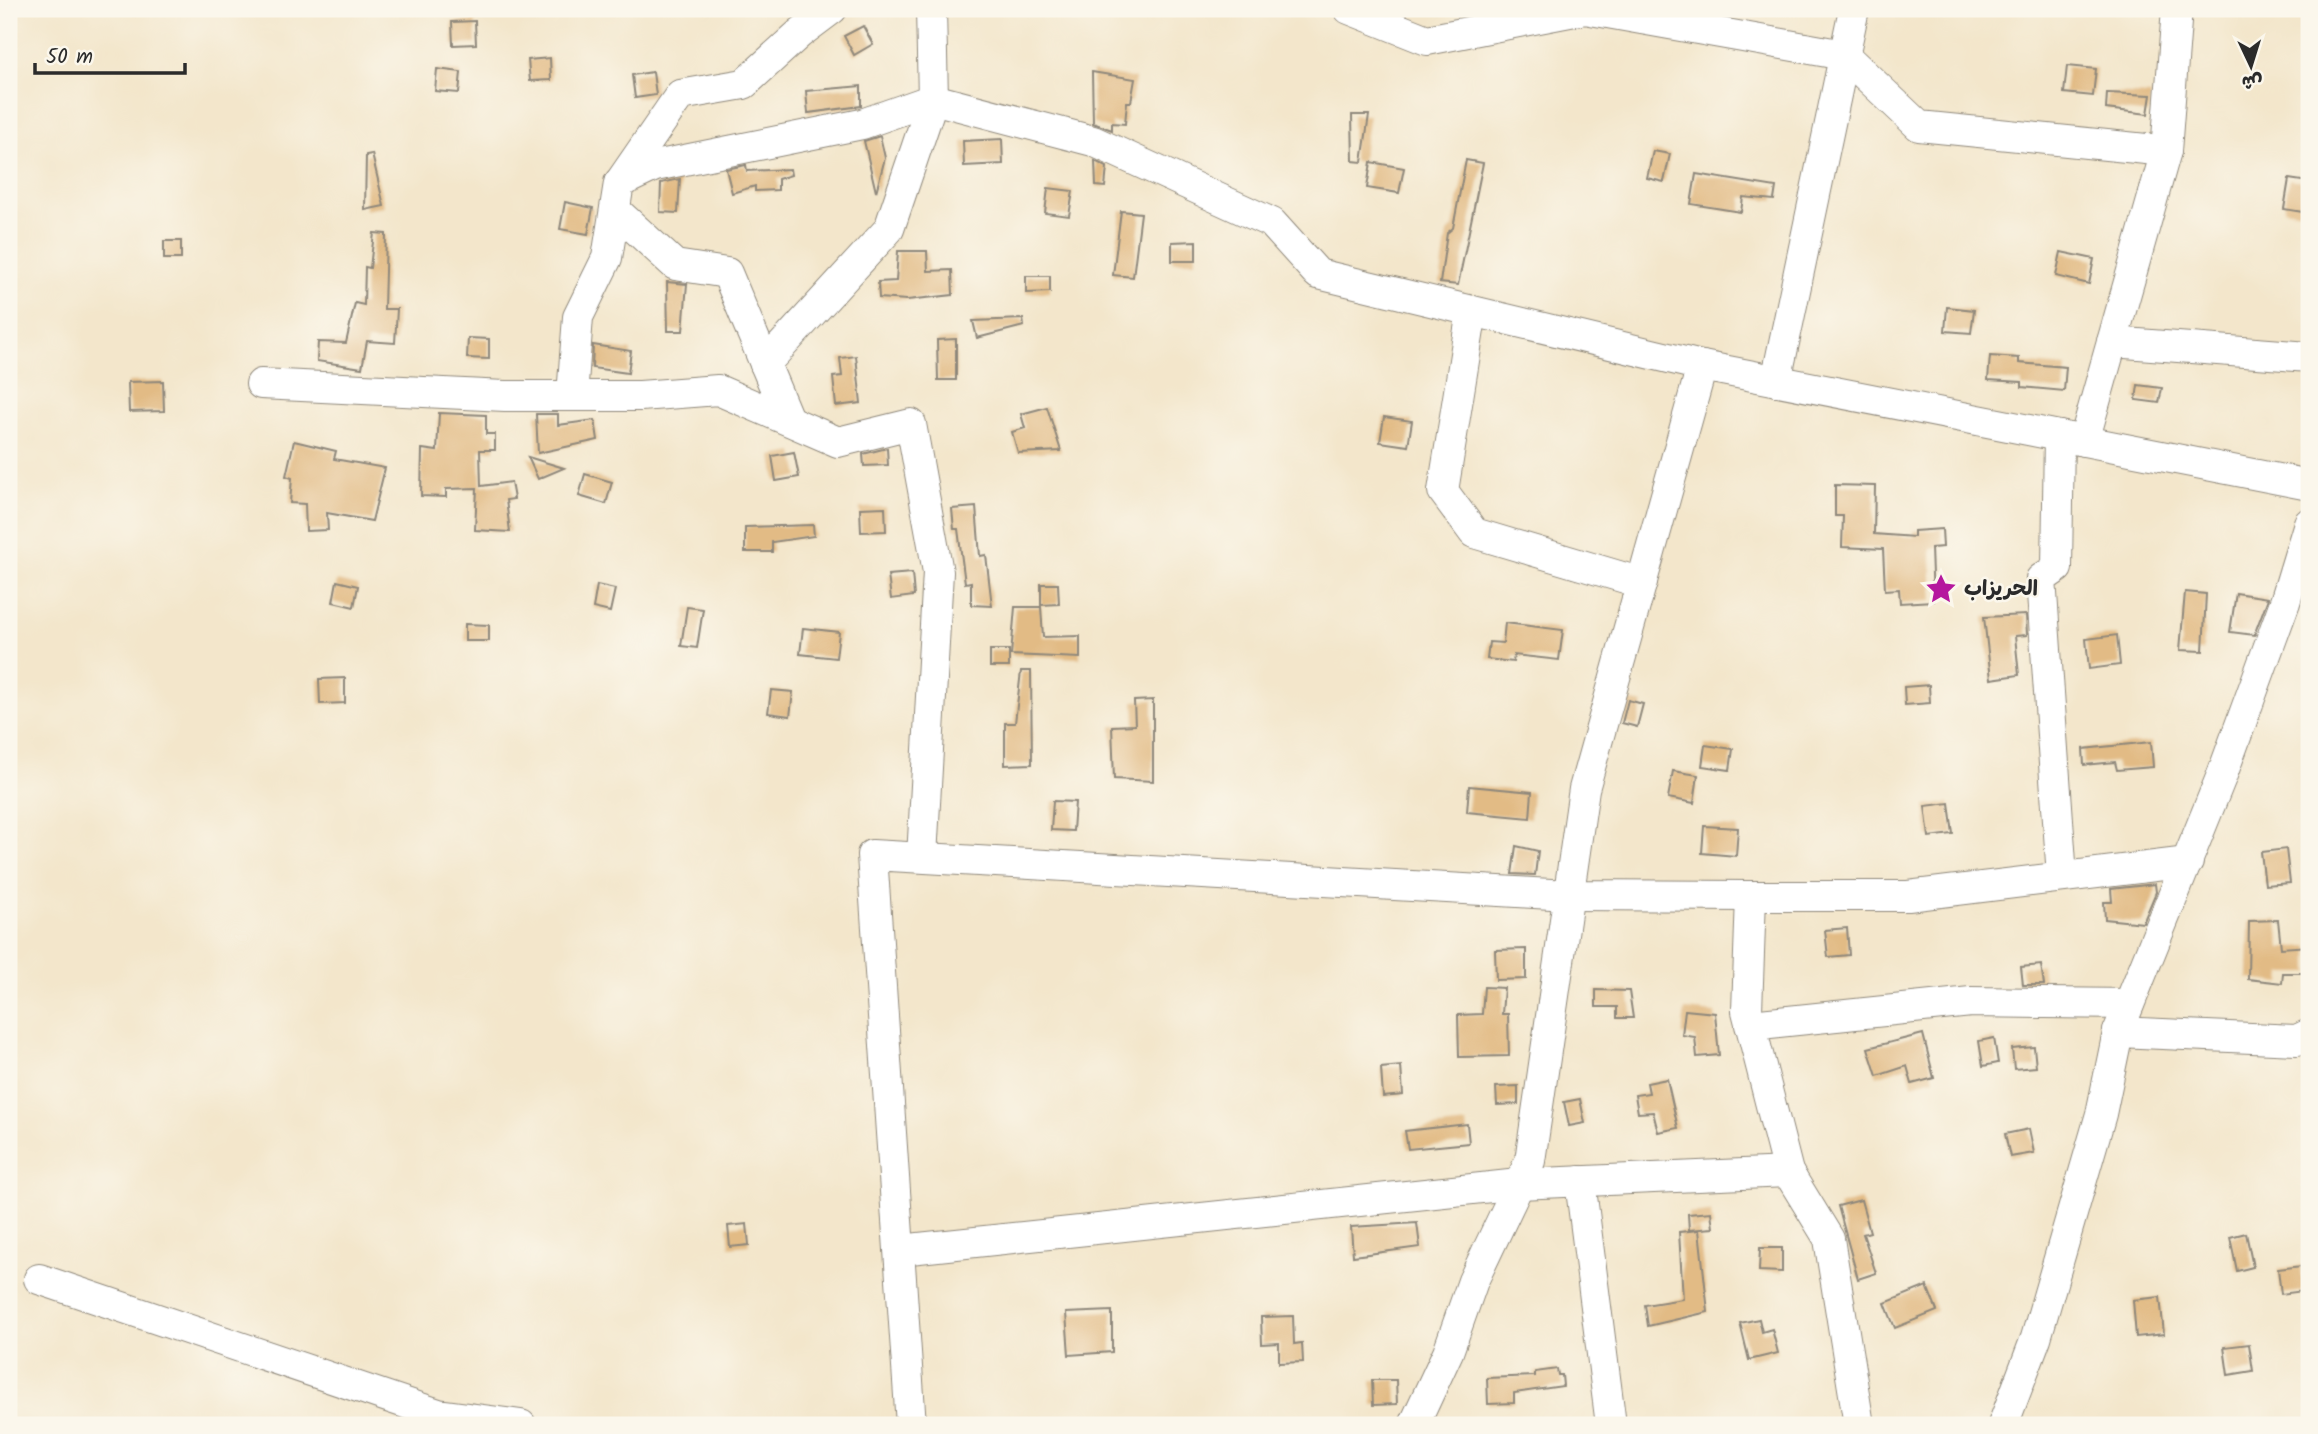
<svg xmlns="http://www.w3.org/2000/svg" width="2318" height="1434" viewBox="0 0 2318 1434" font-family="Kalam,'Playpen Sans Arabic',sans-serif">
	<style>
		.building { fill: #e2bb85 }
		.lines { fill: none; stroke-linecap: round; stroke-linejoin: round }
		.minor-casing { stroke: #8f887b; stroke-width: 32 }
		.minor { stroke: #fff; stroke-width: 30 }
		.labels { text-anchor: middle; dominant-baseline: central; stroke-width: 5; stroke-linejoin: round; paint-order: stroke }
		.poi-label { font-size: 21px; font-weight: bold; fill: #2b2b2b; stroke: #fbf7ec; text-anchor: start }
	</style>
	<rect width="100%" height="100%" fill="#fbf7ec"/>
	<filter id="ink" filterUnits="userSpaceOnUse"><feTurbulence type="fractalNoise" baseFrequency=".0143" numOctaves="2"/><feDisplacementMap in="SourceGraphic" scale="14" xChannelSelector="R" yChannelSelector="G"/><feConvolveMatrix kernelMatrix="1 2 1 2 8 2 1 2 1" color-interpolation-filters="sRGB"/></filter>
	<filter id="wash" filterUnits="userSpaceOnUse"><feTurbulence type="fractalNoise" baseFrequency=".00686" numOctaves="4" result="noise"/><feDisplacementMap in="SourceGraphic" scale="28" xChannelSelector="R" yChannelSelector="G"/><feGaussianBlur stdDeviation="1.57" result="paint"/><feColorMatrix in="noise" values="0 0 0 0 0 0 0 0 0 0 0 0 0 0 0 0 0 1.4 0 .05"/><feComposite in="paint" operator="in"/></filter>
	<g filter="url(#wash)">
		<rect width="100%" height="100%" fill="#f3e6cb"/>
		<g id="blocks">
			<g class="building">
				<path d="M475 21 476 44 453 45 452 22Z"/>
				<path d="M863 26 873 44 854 55 844 36Z"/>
				<path d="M550 58 551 80 530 81 528 60Z"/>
				<path d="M2067 66 2096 69 2093 96 2064 93Z"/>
				<path d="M437 69 461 72 459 93 435 91Z"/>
				<path d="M653 72 656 95 635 98 632 75Z"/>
				<path d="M1092 72 1135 79 1131 102H1127L1125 124 1112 123V130L1093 123Z"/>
				<path d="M861 86V106L808 113 806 91Z"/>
				<path d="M2107 93 2151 95 2148 114 2106 109Z"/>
				<path d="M1352 115H1369L1362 162 1353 161Z"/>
				<path d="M880 136 885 158 876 192 864 141Z"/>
				<path d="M1002 139 1003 164 964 166 963 141Z"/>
				<path d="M1653 151 1670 154 1664 182 1647 178Z"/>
				<path d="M372 154 384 206 365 210 366 155Z"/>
				<path d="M1466 160 1483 163 1458 285 1440 283 1447 233 1453 228Z"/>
				<path d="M1095 161 1107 167 1105 187 1096 186Z"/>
				<path d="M1371 162 1404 168 1399 193 1367 188Z"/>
				<path d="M746 165 747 171 790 169 791 175 778 179V190L755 191V186L732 193 726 169Z"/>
				<path d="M1696 174 1776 187 1774 200 1743 197 1741 212 1691 204Z"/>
				<path d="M680 179 678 213 660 212 661 183Z"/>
				<path d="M2289 179 2309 182V213L2284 209Z"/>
				<path d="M1048 188 1073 191 1069 216 1045 213Z"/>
				<path d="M565 202 593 208 588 234 560 229Z"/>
				<path d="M1121 211 1141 213 1133 277 1113 275Z"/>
				<path d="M374 233 386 234 384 309H397L395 343 367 341 362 368 317 361 318 342 346 343 355 303 364 305 365 267 370 268Z"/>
				<rect x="164" y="241" width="17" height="18"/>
				<path d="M1196 241V261H1172V242Z"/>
				<path d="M898 251H927L928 271 952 270 953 295 907 300 879 298 878 282 896 281Z"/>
				<path d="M2061 252 2094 259 2089 284 2056 276Z"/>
				<path d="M1026 276H1050V292L1026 293Z"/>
				<path d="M667 282 687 284 683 331H668Z"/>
				<path d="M1947 307 1974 310 1971 333 1945 331Z"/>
				<path d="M1023 319 1024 326 977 338 973 321Z"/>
				<path d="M468 338 489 339V359L467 358Z"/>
				<path d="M956 339V380H938L937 340Z"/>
				<path d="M593 345 631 351 628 373 592 368Z"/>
				<path d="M856 356 861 403 836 406 833 377 842 376 840 358Z"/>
				<path d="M1990 356 2019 358V363L2066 367 2064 391 2022 387V382L1988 380Z"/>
				<path d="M163 381 164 411 129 412 128 382Z"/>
				<path d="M2138 385 2162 388 2159 403 2136 400Z"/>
				<path d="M1047 407 1061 451 1018 453 1012 432 1025 428 1021 414Z"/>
				<path d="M439 413 486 415V434H495V450H480L481 486 511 482 514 499 506 500 510 532 475 530 477 488 446 489V497L421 496 422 449 437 451Z"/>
				<path d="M536 414H558V425L595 420 598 440 538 453Z"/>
				<path d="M1384 417 1412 421 1408 446 1380 442Z"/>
				<path d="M294 441 336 451 334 459 385 468 372 521 327 513 328 530 306 531 305 504 290 503 292 478 286 476Z"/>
				<path d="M887 448 888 465 864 466 863 454Z"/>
				<path d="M794 452 799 477 776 481 772 456Z"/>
				<path d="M528 457 564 468 538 479Z"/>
				<path d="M585 474 612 482 606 504 579 496Z"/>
				<path d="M1835 485 1875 486 1874 534 1914 537V531L1942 529 1943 547 1931 548 1933 601 1900 603 1899 589 1885 590 1883 549 1842 547 1843 516H1835Z"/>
				<path d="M885 507 886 531 861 532 860 508Z"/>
				<path d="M976 507 980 556 986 555 992 606 971 605V582L965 583 958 529H954L952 509Z"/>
				<path d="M813 525 814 536 772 542V552H745V527Z"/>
				<path d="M912 573 914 596 891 599 888 575Z"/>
				<path d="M337 581 358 586 354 607 333 602Z"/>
				<path d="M1041 584H1058L1059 604 1041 605Z"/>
				<path d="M597 585 615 589 610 612 593 608Z"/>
				<path d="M2185 592 2206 594 2203 651 2180 650Z"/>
				<path d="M2236 593 2268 598 2254 635 2230 632Z"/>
				<path d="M687 607 703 609 697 648 681 646Z"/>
				<path d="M1015 607H1041L1043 637 1080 636V658L1011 655Z"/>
				<path d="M2026 615 2027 635 2015 636 2019 675 1991 679 1984 617Z"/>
				<path d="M1505 623 1563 630 1559 660 1514 655 1513 662 1487 659 1489 642 1503 643Z"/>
				<path d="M465 624 489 625V641H465Z"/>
				<path d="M803 628 839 632 836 658 800 654Z"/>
				<path d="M2117 635 2120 665 2089 669 2086 639Z"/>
				<rect x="990" y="650" width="19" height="17"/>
				<path d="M1021 671H1031L1032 764 1005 765V723H1015Z"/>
				<path d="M345 678V703L320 704 319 679Z"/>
				<path d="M1929 685 1930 703 1905 705 1904 687Z"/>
				<path d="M771 690 793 692 790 716 768 713Z"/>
				<path d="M1153 700V781L1114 779 1112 726 1135 725 1134 701Z"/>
				<path d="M1628 700 1643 704 1637 727 1622 723Z"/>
				<path d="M2151 742 2153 767 2117 770 2115 762 2084 765 2083 749Z"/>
				<path d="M1705 745 1733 749 1730 770 1702 766Z"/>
				<path d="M1673 771 1698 775 1694 803 1668 798Z"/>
				<path d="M1469 786 1532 792 1530 818 1467 812Z"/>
				<path d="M1053 801 1075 802 1073 831 1051 830Z"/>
				<path d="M1949 803 1953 834 1929 837 1925 806Z"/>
				<path d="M1704 826 1738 828 1736 856 1702 853Z"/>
				<path d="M1516 846 1538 851 1535 875 1512 874Z"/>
				<path d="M2286 849 2290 883 2265 885 2261 852Z"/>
				<path d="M2155 884 2156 892 2143 923 2105 919 2104 902H2112L2111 889Z"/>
				<path d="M2278 920 2281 948 2309 946V973H2283L2282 983 2248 979 2249 921Z"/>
				<path d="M1847 928 1849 955 1828 957 1825 930Z"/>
				<path d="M1526 949V979L1496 980 1495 950Z"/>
				<path d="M2041 965 2044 985H2023L2021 967Z"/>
				<path d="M1484 987 1504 988 1502 1014H1508L1509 1056 1459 1057 1458 1015 1482 1014Z"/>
				<path d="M1596 990 1629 991 1633 1018H1617V1007H1596Z"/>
				<path d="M1685 1010 1715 1013 1719 1055 1697 1057 1695 1037 1682 1035Z"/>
				<path d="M1923 1034 1934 1078 1912 1084 1907 1066 1877 1076 1868 1048Z"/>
				<path d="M1994 1038 1998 1063 1983 1066 1979 1041Z"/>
				<path d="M2034 1047 2036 1067 2014 1069 2012 1049Z"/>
				<path d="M1401 1066 1403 1095 1383 1097 1381 1068Z"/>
				<path d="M1667 1079 1678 1128 1658 1132 1653 1112 1638 1113 1635 1095 1649 1093 1647 1083Z"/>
				<path d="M1518 1086V1104L1497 1105 1496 1087Z"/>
				<path d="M1580 1099 1585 1123 1569 1126 1564 1102Z"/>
				<path d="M1467 1124 1469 1143 1408 1149 1405 1131Z"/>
				<path d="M2029 1129 2034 1153 2010 1157 2005 1134Z"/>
				<path d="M1861 1200 1870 1232 1863 1234 1876 1273 1858 1279 1838 1206Z"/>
				<path d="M1711 1212 1713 1228 1689 1230 1688 1214Z"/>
				<path d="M1417 1223 1420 1247 1353 1256 1351 1227Z"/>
				<path d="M747 1224 749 1245 730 1247 728 1226Z"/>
				<path d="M1699 1230 1708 1312 1648 1326 1645 1305 1683 1299 1679 1232Z"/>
				<path d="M2246 1233 2253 1267 2237 1271 2230 1237Z"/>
				<path d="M1760 1248H1782V1272L1759 1271Z"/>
				<path d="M2301 1266 2304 1291 2281 1294 2278 1269Z"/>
				<path d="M1927 1286 1937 1311 1895 1328 1885 1303Z"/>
				<path d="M2160 1297 2164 1334 2136 1337 2133 1300Z"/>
				<path d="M1112 1311V1352L1069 1355 1066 1313Z"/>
				<path d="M1293 1316 1294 1344 1302 1343 1303 1362 1279 1363V1343L1262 1344 1261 1317Z"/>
				<path d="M1759 1319 1762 1332 1772 1329 1778 1353 1749 1360 1740 1323Z"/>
				<path d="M2249 1344 2253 1371 2228 1375 2224 1347Z"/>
				<path d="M1557 1369 1558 1375H1562L1563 1386 1514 1393V1403L1488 1404 1487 1378 1535 1376V1372Z"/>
				<path d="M1372 1380H1396L1397 1404 1373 1405Z"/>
			</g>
		</g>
	</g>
	<g filter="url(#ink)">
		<use href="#blocks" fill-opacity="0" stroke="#8f887b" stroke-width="2"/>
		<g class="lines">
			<defs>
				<g id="minor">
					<path d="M1349 9 1427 40 1585 9 1844 55 1919 126 2166 151"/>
					<path d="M620 182 680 95 744 84 800 33 832 9"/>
					<path d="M615 210 675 265 727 273 788 419"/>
					<path d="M1472 311 1443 491 1474 533 1642 583"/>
					<path d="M2112 342 2309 357"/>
					<path d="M765 364 889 229 933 99 931 9"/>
					<path d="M1776 381 1854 9"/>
					<path d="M261 384 505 396H640L718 390 838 442 911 424 938 572 922 857"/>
					<path d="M572 396 578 317 607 258 619 183 655 166 862 124 933 99 1093 141 1272 223 1318 274 1702 366 2309 485"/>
					<path d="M2059 436 2057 568 2041 579 2062 877"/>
					<path d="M2084 441 2166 151 2177 9"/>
					<path d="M1751 896 1747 1011 1788 1172"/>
					<path d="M1750 1025 1971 1002 2129 1004"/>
					<path d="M2118 1032 2297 1040 2309 1034"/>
					<path d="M1580 1181 1611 1425"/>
					<path d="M900 1250 1519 1184 1788 1172 1829 1239 1859 1425"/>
					<path d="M39 1279 438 1414 521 1425"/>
					<path d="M911 1425 872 855 1569 895 1751 896H1908L2188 862"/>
					<path d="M1414 1425 1448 1352 1473 1281 1530 1161 1584 789 1702 366"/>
					<path d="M2003 1425 2036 1338 2101 1114 2118 1032 2222 775 2285 602 2309 523"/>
				</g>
			</defs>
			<use href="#minor" class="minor-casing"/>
			<use href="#minor" class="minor"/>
		</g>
	</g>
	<defs>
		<symbol id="sight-bare" viewBox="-9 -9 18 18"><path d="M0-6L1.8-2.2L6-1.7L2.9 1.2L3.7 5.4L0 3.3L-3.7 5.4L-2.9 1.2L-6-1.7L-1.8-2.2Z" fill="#b5179e" stroke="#fbf7ec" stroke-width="2.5" paint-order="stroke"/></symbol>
	</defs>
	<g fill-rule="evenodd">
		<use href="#sight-bare" x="1919" y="567" width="44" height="44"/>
	</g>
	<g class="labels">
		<g class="poi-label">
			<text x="1964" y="589">الحريزاب</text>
		</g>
	</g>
	<rect width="2318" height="1434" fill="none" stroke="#fbf7ec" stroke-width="35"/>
	<g transform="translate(2251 66) rotate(176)" stroke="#fbf7ec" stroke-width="5" paint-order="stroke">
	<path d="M0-5L12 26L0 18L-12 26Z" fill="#2b2b2b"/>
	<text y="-10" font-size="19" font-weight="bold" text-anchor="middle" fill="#2b2b2b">ش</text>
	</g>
	<path d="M35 63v10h150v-10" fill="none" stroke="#2b2b2b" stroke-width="3.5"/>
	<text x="46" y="63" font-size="21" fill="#2b2b2b" stroke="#fbf7ec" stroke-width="5" paint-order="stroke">50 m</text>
</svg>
